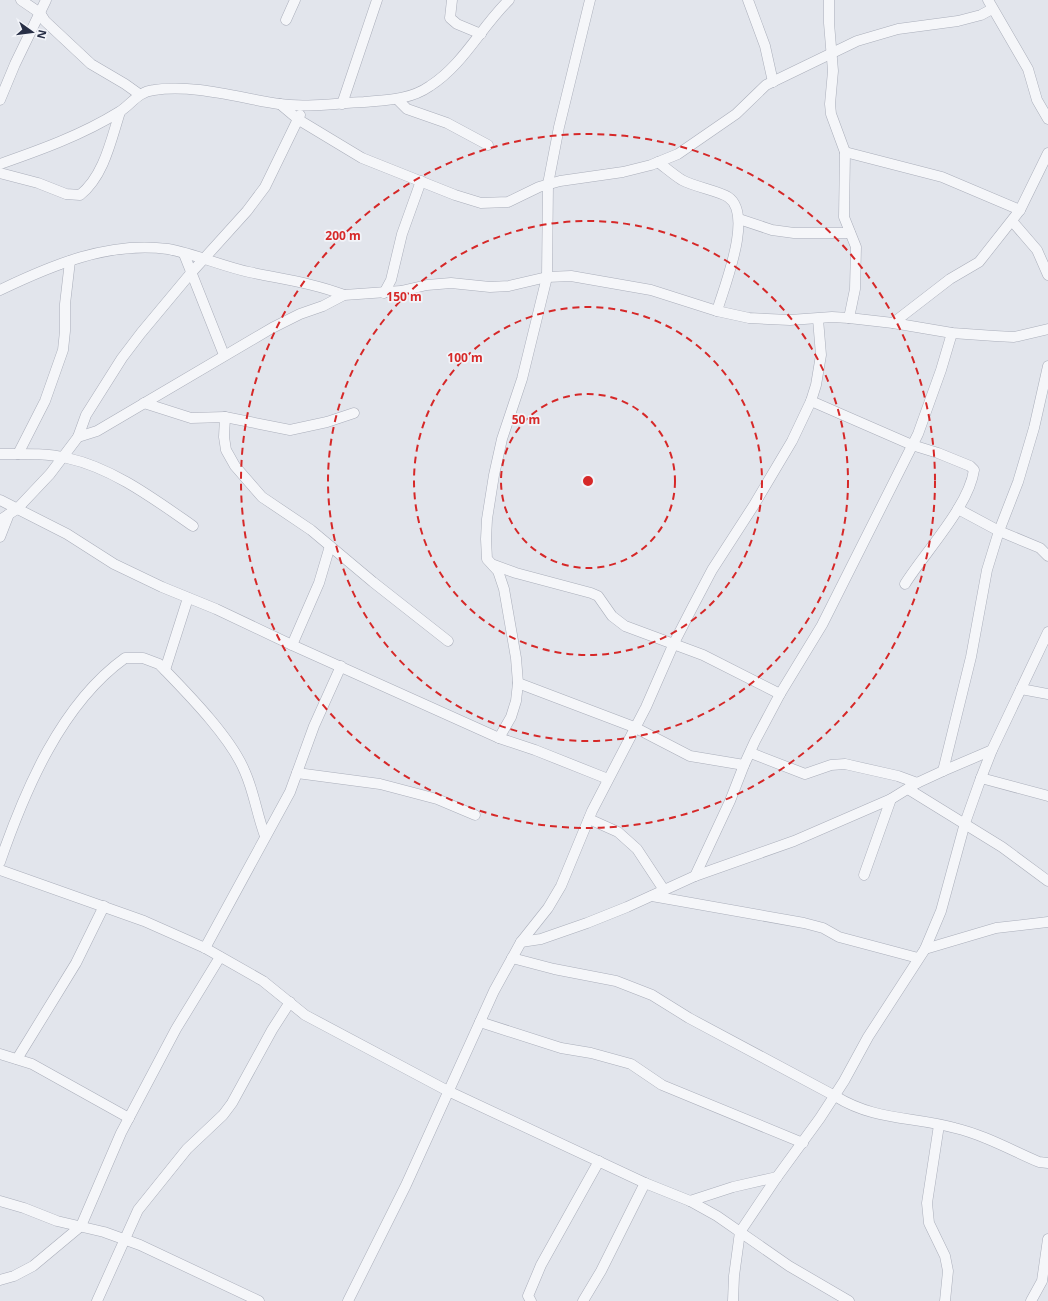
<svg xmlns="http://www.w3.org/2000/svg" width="1048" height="1301" viewBox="0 0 1048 1301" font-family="'Noto Sans',sans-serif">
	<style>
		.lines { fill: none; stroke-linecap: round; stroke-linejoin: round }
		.street-casing { stroke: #aaaeba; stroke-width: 11 }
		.street { stroke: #f5f6f9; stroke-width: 10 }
		.ring { fill: none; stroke: #d62828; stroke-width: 2; stroke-dasharray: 7 5 }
		.centre { fill: #d62828; stroke: #f2f4f9; stroke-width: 2 }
		.ring-label { font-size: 12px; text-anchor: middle; font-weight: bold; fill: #d62828; stroke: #f2f4f9; stroke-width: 3.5; stroke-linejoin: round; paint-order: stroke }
	</style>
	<rect width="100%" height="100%" fill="#e2e5ec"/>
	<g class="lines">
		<defs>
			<g id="street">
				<path d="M21 0 40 13 45 21 91 64 125 84 139 94"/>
				<path d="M452 0 450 18 457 24 481 34"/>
				<path d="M748 0 765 46 773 82"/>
				<path d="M829 0V23L833 71 830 104 831 114 845 152 844 217 856 247 855 289 849 318"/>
				<path d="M988 0 1028 69 1037 100 1048 119"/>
				<path d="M286 20 295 0"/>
				<path d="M397 99 407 109 447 123 488 145"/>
				<path d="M0 100 15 64 46 0"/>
				<path d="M280 104 299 120 362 158 455 195 481 203 508 202 539 187 560 181 623 172 651 165 678 154 736 114 766 85 857 41 898 29 958 21 981 15 992 9"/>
				<path d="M342 104 377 0"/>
				<path d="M845 152 942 177 1020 210"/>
				<path d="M658 162C666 168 674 175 682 180 695 187 719 191 728 197 754 214 724 287 717 311"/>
				<path d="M0 164C40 150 82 135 119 112 132 104 137 92 154 90 195 84 239 98 279 104 307 108 336 103 364 102 387 100 410 100 430 86 464 64 481 27 509 0"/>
				<path d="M0 173 38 183 66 194 80 195C104 176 111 140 120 112"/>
				<path d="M739 219 772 230 794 233H850"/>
				<path d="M1012 221 1037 250 1048 275"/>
				<path d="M184 254 224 355"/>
				<path d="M0 290C52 265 109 241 168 249 195 254 222 266 249 272 281 279 313 283 344 295"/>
				<path d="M384 293 391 280 402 234 421 181"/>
				<path d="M893 323 950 279 979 262 1020 210 1048 153"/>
				<path d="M811 401 912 445 938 453 970 466 974 470C969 506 925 552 905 584"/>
				<path d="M144 403 191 418 225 417 290 430 327 422 354 413"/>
				<path d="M225 417 224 437 226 450 235 466 262 497 311 530 373 582 448 641"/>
				<path d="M78 437 86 415 122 358 141 333 191 273 247 211 265 187 300 115"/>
				<path d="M0 454C23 454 45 453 67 458 113 468 154 499 193 526"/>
				<path d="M18 454 45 401 63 350 65 331V304L70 261"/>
				<path d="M0 500 67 534 114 564 162 587 216 609 292 645 499 738 535 750 608 779"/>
				<path d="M958 509 999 531 1040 548 1048 556"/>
				<path d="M0 520 17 509 50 474 78 437 97 431 272 328 300 314 323 306 344 295 401 291 427 285 451 283 490 287 509 286 547 277 571 276 651 290 717 311 749 318 790 320 832 317 849 318 893 323 952 333 995 336 1014 337 1048 329"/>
				<path d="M0 537 9 514"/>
				<path d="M494 565 516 573 591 593 598 596 612 616 625 626 703 655 780 694"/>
				<path d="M292 645 319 583 330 546"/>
				<path d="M165 670 188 598"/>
				<path d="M518 683 634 727 690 756 744 765"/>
				<path d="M1021 689 1048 694"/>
				<path d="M499 738 511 717 516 701 518 683 516 658 504 589 498 571 487 559 486 539 487 519 494 475 502 439 522 379 547 277 548 184 559 127 590 0"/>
				<path d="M751 753 805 774 831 765 845 764 898 776 917 783"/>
				<path d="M943 771 971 657 987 570 999 531 1018 482 1034 428 1048 366"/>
				<path d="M297 773 380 784 437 799 475 815"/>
				<path d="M981 778 1048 796"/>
				<path d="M908 789 1002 847 1048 881"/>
				<path d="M589 819 618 832 637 849 664 890"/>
				<path d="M0 862C25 790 61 704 125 658H143L159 664C186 692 231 737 245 772 254 792 257 815 265 836"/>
				<path d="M0 870 144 921 205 948 263 981 305 1015 448 1091 645 1183 690 1201 717 1216 789 1266 849 1301"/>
				<path d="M864 875 891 799"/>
				<path d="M695 876 730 801 744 765 755 741 780 694 822 625 918 434 941 370 952 333"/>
				<path d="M652 896 804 923 823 928 839 937 918 958"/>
				<path d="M521 942 541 939 587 923 627 907 695 876 794 841 891 799 917 783 943 771 992 750"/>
				<path d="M205 948 290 792 314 726 341 666"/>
				<path d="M925 949 996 928 1048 922"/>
				<path d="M512 958 554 969 616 981 652 995 689 1018 835 1096C875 1121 912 1116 955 1128 984 1135 1011 1150 1039 1162L1048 1163"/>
				<path d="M480 1022 561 1048 591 1053 631 1064 662 1085 803 1143"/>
				<path d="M0 1054 32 1064 129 1118"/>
				<path d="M17 1059 76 963 104 906"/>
				<path d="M939 1125 927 1203 929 1223 945 1256 948 1271 945 1301"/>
				<path d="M0 1201 24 1208 57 1221 104 1232 140 1245 259 1301"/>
				<path d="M690 1201 733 1187 777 1177"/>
				<path d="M0 1280 14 1276 33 1266 81 1226 121 1133 140 1097 176 1029 220 957"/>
				<path d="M97 1301 138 1210 187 1149 223 1115 232 1103 272 1030 290 1002"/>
				<path d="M348 1301 406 1185 494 991 521 942 548 908 561 886 592 811 646 707 674 643 692 608 712 570 754 505 792 441 811 401 816 385 821 355 818 319"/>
				<path d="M531 1301 528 1296 541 1265 599 1161"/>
				<path d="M583 1301 601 1271 645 1183"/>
				<path d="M733 1301 734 1276 740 1232 777 1177 820 1118 844 1081 868 1037 925 949 941 911 965 823 981 778 992 750 1048 632"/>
				<path d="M1031 1301 1042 1281 1048 1239"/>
			</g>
		</defs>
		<use href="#street" class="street-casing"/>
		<use href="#street" class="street"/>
	</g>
	<g class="ring">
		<circle cx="588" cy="481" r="87"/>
		<circle cx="588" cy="481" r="174"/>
		<circle cx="588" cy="481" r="260"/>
		<circle cx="588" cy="481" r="347"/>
	</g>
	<circle cx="588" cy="481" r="6" class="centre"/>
	<g class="ring-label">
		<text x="343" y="240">200 m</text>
		<text x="404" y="301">150 m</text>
		<text x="465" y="362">100 m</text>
		<text x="526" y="424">50 m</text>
	</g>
	<g transform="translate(32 32) rotate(104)" stroke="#f2f4f9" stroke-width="3" paint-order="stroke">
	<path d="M0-3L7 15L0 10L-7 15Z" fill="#282f46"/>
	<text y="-6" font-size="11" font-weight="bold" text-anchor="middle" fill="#282f46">N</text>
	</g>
</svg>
